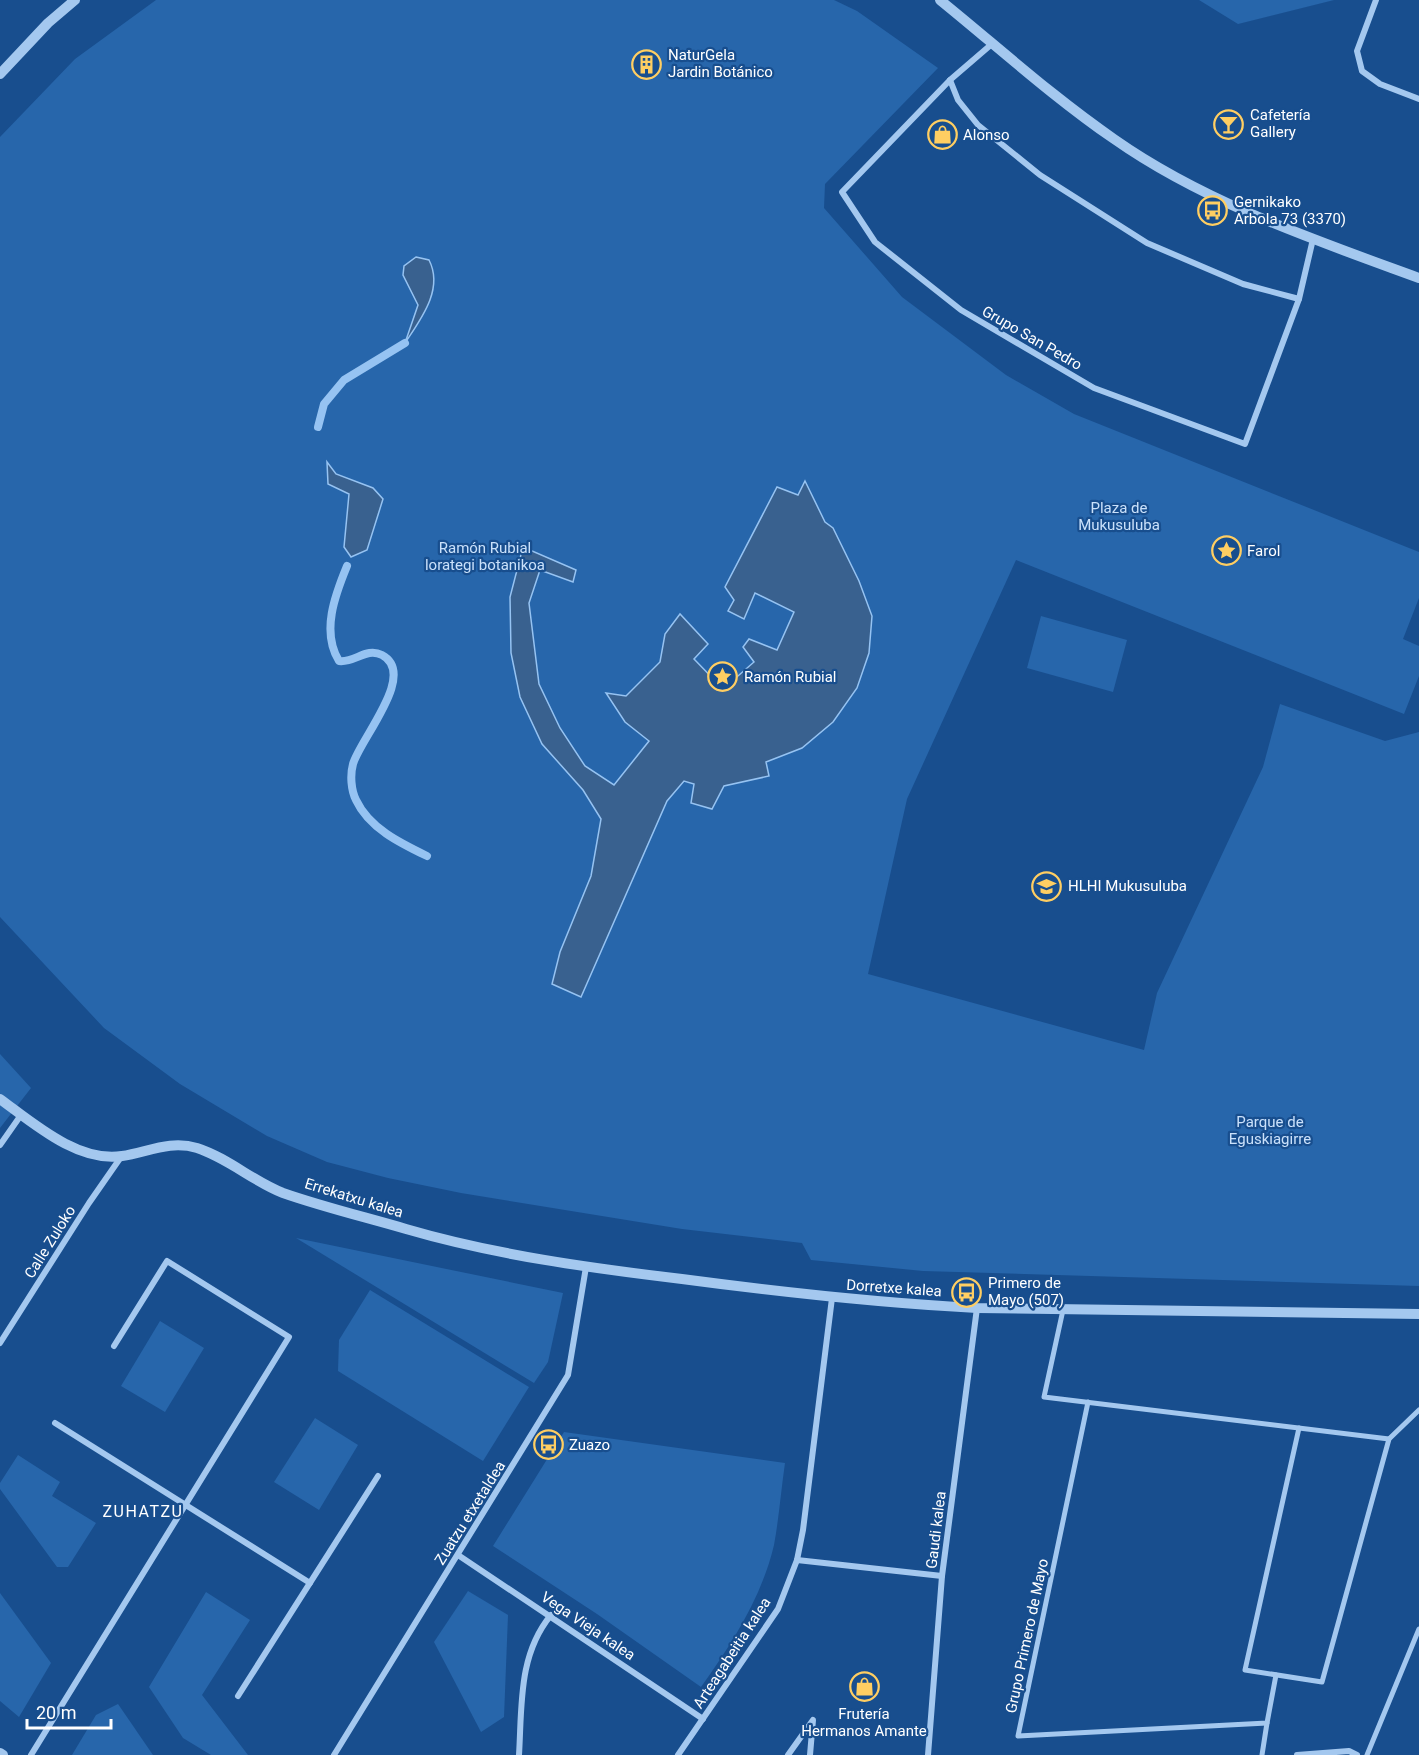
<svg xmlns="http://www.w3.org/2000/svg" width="1419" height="1755" viewBox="0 0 1419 1755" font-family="Roboto,sans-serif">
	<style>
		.green { fill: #2766ab }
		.water { fill: #39618f; stroke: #96c3f2; stroke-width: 1.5 }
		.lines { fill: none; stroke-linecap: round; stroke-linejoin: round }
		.stream { stroke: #96c3f2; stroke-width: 8 }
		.pedestrian { stroke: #a4c8ef; stroke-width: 5 }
		.minor { stroke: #a4c8ef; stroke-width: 6 }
		.tertiary { stroke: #a4c8ef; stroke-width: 10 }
		.labels { text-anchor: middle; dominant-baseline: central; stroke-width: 4.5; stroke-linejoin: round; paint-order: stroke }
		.poi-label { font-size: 15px; fill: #fff; stroke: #184e8e; text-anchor: start }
		.street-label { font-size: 15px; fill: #fff; stroke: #184e8e }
		.park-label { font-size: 15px; fill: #cae1fb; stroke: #184e8e }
		.neighbourhood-label { font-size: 16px; letter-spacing: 1.5px; fill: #fff; stroke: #184e8e }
	</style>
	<rect width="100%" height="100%" fill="#184e8e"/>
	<g class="green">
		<path d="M156 0H834L857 11 938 68 825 184 824 208 902 297 1006 375 1074 414 1419 552V598L1403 639 1419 646V676L1404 714 1016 560 907 799 868 974 1144 1050 1157 993 1263 767 1280 704 1385 741 1419 732V1286L923 1271 811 1260 802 1243 682 1229 461 1193 388 1178 327 1162 267 1136 180 1084 104 1028 0 917V137L75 59Z"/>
		<path d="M1199 0H1334L1238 24Z"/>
		<path d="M1041 616 1127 640 1113 692 1027 668Z"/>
		<path d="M0 1054 31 1088 0 1128Z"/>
		<path d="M296 1238 563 1293 548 1362 534 1383Z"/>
		<path d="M370 1290 529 1387 483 1461 338 1371 339 1340Z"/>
		<path d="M160 1321 204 1348 165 1412 121 1386Z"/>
		<path d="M315 1418 358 1445 319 1510 274 1482Z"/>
		<path d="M564 1432 785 1463C781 1490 779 1518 774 1545 762 1597 731 1645 701 1687L597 1614 493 1546Z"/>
		<path d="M18 1455 60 1482 52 1496 96 1523 68 1567H57L0 1489V1483Z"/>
		<path d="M468 1591 508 1615 504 1717 481 1732 434 1642Z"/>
		<path d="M206 1592 250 1620 202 1695 248 1755H211L183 1738 149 1687Z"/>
		<path d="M0 1593 51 1663 19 1717 0 1701Z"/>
		<path d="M118 1704 153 1755H72L96 1715Z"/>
	</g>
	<g class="water">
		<path d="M416 257 429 260C444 289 421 319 405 343L418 305 403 275 404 266Z"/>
		<path d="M327 462 336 474 373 488 383 499 367 550 351 557 344 547 349 494 328 484Z"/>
		<path d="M805 481 825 522 833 528 859 581 872 616 869 653 857 688 833 722 802 748 766 762 769 776 724 786 712 809 691 803 694 784 684 781 667 801 581 997 552 984 560 952 591 876 601 819 583 790 542 744 520 697 511 653 510 597 523 547 576 570 573 582 540 570 529 603 539 684 560 728 585 766 614 785 649 741 625 722 606 693 626 696 660 662 665 634 680 614 708 644 694 659 723 689 754 662 743 647 749 639 777 650 794 612 755 593 744 619 728 611 734 600 725 587 777 487 798 495Z"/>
	</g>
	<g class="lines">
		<g class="stream">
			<path d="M318 427 324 404 344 380 405 343"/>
			<path d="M347 566C335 595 321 632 339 661 355 663 366 647 382 655 418 674 360 739 353 764 350 775 351 790 356 800 369 828 400 843 427 856"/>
		</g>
		<g class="pedestrian">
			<path d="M1063 1310 1044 1397 1389 1439"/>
			<path d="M1088 1402 1018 1736 1267 1723 1276 1675"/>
			<path d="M1299 1428 1245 1670 1322 1682 1389 1439 1419 1410"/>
			<path d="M1262 1755 1267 1723"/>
			<path d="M1367 1755 1419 1629"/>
		</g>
		<g class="minor">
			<path d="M1376 0 1357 51 1362 71 1380 84 1419 99"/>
			<path d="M993 43 950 80 842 192 875 242 961 310 1094 388 1245 444 1299 299 1313 239"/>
			<path d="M950 80 958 100 978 125 1040 175 1147 243 1243 284 1299 299"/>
			<path d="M0 1145 21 1115"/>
			<path d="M0 1343 89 1203 121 1157"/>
			<path d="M55 1423 310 1583"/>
			<path d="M458 1555 703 1719"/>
			<path d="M797 1560 942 1576"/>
			<path d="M238 1696 378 1476"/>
			<path d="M31 1755 289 1337 167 1261 114 1346"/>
			<path d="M334 1755 568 1375 586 1267"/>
			<path d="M519 1755C522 1706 518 1655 551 1615"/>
			<path d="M678 1755 778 1609 797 1560 803 1530 832 1298"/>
			<path d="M788 1755 813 1720 810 1755"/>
			<path d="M928 1755 942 1576 977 1308"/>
			<path d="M1297 1755 1349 1751 1357 1755"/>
		</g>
		<g class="tertiary">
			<path d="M940 0C998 47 1053 97 1114 139 1205 203 1315 240 1419 278"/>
			<path d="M0 74 48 23 75 0"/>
			<path d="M0 1099C33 1123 78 1163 122 1156 148 1152 170 1140 197 1148 228 1158 254 1182 283 1193 323 1207 365 1217 406 1229 495 1255 590 1268 682 1279 780 1292 878 1303 977 1308L1419 1314"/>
			<path d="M0 1753 3 1755"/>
		</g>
	</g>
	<defs>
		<symbol id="building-ring" viewBox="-11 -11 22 22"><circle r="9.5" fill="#184e8e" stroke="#ffce62" stroke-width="1.5"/><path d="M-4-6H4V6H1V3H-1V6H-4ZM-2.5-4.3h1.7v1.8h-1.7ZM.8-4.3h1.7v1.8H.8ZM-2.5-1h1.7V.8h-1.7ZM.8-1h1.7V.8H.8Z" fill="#ffce62"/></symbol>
		<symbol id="bar-ring" viewBox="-11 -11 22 22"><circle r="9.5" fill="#184e8e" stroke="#ffce62" stroke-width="1.5"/><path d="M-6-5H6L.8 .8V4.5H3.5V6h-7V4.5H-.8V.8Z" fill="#ffce62"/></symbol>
		<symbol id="shop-ring" viewBox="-11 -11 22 22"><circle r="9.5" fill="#184e8e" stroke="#ffce62" stroke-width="1.5"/><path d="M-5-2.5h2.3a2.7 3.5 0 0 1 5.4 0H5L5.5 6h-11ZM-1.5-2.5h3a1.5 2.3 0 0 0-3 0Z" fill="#ffce62"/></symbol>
		<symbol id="bus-ring" viewBox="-11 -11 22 22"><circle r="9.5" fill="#184e8e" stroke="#ffce62" stroke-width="1.5"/><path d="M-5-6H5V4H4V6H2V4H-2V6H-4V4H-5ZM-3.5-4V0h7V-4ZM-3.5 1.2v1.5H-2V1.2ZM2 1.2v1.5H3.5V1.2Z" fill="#ffce62"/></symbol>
		<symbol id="sight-ring" viewBox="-11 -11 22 22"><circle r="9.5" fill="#184e8e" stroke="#ffce62" stroke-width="1.5"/><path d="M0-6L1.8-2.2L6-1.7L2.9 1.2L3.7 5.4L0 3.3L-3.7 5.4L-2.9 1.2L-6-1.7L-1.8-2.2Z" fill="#ffce62"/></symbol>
		<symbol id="school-ring" viewBox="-11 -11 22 22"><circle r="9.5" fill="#184e8e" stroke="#ffce62" stroke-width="1.5"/><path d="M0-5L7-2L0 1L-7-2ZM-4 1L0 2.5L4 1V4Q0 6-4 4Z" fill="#ffce62"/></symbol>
	</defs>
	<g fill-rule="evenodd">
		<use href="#building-ring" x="630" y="48" width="33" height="33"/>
		<use href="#bar-ring" x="1212" y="108" width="33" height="33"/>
		<use href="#shop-ring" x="926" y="118" width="33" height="33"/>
		<use href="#bus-ring" x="1196" y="194" width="33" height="33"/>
		<use href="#sight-ring" x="1210" y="534" width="33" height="33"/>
		<use href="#sight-ring" x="706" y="660" width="33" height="33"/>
		<use href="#school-ring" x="1030" y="870" width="33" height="33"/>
		<use href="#bus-ring" x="950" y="1276" width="33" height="33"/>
		<use href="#bus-ring" x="532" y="1428" width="33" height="33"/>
		<use href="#shop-ring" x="848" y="1670" width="33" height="33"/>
	</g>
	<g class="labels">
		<g class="poi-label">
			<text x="668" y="55">NaturGela<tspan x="668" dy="17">Jardin Botánico</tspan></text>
			<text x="1250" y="115">Cafetería<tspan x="1250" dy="17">Gallery</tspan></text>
			<text x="963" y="135">Alonso</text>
			<text x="1234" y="202">Gernikako<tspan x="1234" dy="17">Arbola 73 (3370)</tspan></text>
			<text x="1247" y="551">Farol</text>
			<text x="744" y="677">Ramón Rubial</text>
			<text x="1068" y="886">HLHI Mukusuluba</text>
			<text x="988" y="1283">Primero de<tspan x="988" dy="17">Mayo (507)</tspan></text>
			<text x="569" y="1445">Zuazo</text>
			<text x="864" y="1714" text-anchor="middle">Frutería<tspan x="864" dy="17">Hermanos Amante</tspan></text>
		</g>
		<g class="street-label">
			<text transform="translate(1032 338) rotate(30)">Grupo San Pedro</text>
			<text transform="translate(354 1198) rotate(17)">Errekatxu kalea</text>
			<text transform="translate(50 1242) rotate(-58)">Calle Zuloko</text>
			<text transform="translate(894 1288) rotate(4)">Dorretxe kalea</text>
			<text transform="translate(470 1513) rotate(-58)">Zuatzu etxetaldea</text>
			<text transform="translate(936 1530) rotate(-83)">Gaudi kalea</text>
			<text transform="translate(588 1626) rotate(34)">Vega Vieja kalea</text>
			<text transform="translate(1027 1636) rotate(-78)">Grupo Primero de Mayo</text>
			<text transform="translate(732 1653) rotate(-57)">Arteagabeitia kalea</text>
		</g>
		<g class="park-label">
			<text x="1119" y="508">Plaza de<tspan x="1119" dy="17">Mukusuluba</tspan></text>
			<text x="485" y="548">Ramón Rubial<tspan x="485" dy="17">lorategi botanikoa</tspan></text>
			<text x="1270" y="1122">Parque de<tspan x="1270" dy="17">Eguskiagirre</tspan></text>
		</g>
		<g class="neighbourhood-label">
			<text x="143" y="1511">ZUHATZU</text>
		</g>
	</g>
	<path d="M27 1719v9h84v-9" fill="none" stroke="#ffffff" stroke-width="3"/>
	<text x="36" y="1719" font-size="18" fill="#ffffff" stroke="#184e8e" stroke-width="4.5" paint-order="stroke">20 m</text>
</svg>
